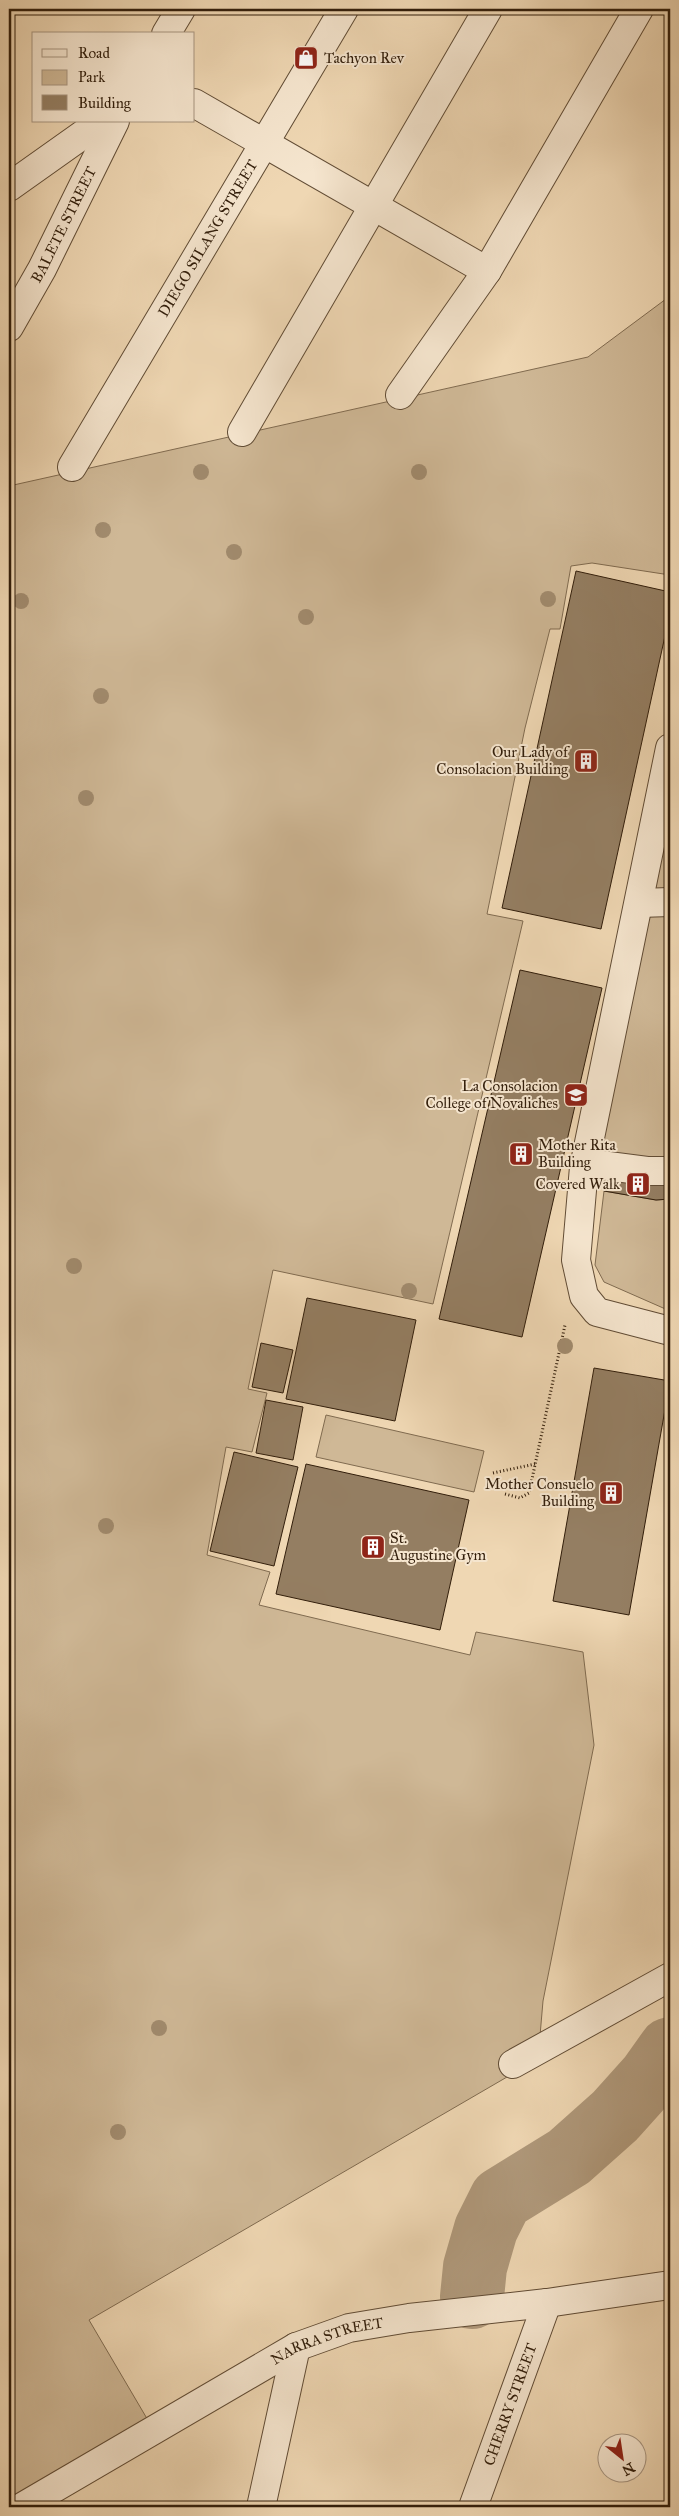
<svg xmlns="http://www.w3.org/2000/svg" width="679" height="2516" viewBox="0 0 679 2516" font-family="'IM FELL Great Primer',serif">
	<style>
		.green { fill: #cfb896; stroke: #806b50 }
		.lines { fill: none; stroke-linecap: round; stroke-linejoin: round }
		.river { stroke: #af987a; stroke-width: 64 }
		.building { fill: #947e62; stroke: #321e0b }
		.minor-casing { stroke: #614c35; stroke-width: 30 }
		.path { stroke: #321e0b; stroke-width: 3; stroke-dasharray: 1 2.5; stroke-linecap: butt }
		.minor { stroke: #f5e5ce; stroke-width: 28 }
		.tree { fill: #a18b6e }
		.labels { text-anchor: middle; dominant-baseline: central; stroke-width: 4; stroke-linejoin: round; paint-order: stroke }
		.poi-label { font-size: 15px; fill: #321e0b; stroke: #f5e5ce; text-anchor: end }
		.street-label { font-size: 15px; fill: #321e0b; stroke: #f5e5ce }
	</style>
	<rect width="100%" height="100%" fill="#efd7b3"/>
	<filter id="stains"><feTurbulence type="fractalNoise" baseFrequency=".004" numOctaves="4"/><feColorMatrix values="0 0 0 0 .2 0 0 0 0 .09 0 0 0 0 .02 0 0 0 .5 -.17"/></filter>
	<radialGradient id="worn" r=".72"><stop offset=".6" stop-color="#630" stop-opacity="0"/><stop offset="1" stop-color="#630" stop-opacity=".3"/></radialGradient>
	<g class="green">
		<path d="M670 296V575L592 563 571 566 560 629H550L525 728 487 914 523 921 433 1304 273 1270 248 1389 267 1393 252 1452 226 1447 207 1555 270 1572 259 1605 470 1655 476 1632 583 1652 594 1745 543 2001 538 2059 89 2320 149 2422 9 2503V486L588 357Z"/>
		<path d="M670 795V889H654Z"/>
		<path d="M648 912H670V1165L598 1159Z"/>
		<path d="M604 1191 656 1200 670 1199V1311L604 1282 595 1265Z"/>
		<path d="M326 1415 484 1451 474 1492 316 1457Z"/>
	</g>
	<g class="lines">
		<path class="river" d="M472 2297 475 2267 486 2229 501 2199 569 2157 615 2116 650 2077 670 2049"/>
	</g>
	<g class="building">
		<path d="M576 571 670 592V613L601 929 502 908Z"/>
		<path d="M520 970 602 988 522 1337 439 1319Z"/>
		<path d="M608 1171 670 1176V1199L656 1200 604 1191Z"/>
		<path d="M307 1298 416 1320 395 1421 286 1399Z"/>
		<path d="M261 1343 293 1350 283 1393 252 1387Z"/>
		<path d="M594 1368 670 1381 629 1615 553 1601Z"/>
		<path d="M266 1400 303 1407 293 1460 256 1453Z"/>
		<path d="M234 1452 298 1467 274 1566 210 1551Z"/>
		<path d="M306 1464 469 1500 440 1630 276 1594Z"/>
	</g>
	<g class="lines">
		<defs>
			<g id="minor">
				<path d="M166 34 181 9"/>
				<path d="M194 103 487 271"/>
				<path d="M9 187 102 121"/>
				<path id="s1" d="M9 327 42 269 115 121"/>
				<path d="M400 395 487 271 639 9"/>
				<path d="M242 432 488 9"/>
				<path id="s2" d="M72 467 344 9"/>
				<path d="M670 748 584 1167 576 1260 584 1296 597 1312 670 1331"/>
				<path d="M639 903 670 902"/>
				<path d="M585 1163 647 1171H670"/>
				<path d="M513 2064 670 1977"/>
				<path id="s3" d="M22 2507 296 2347 349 2328 409 2318 547 2303 670 2285"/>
				<path d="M261 2507 296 2347"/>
				<path id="s4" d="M473 2507 547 2303"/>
			</g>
		</defs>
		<use href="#minor" class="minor-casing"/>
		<g class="path">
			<path d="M493 1473 535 1464"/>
			<path d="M505 1494 520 1498 529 1493 565 1325"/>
		</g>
		<use href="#minor" class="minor"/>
	</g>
	<g class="tree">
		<circle cx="201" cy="472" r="8"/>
		<circle cx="419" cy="472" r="8"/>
		<circle cx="103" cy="530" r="8"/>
		<circle cx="234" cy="552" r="8"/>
		<circle cx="548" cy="599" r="8"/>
		<circle cx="21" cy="601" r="8"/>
		<circle cx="306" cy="617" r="8"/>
		<circle cx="101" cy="696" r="8"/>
		<circle cx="86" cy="798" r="8"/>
		<circle cx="74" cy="1266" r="8"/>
		<circle cx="409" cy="1291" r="8"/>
		<circle cx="565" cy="1346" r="8"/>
		<circle cx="106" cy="1526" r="8"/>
		<circle cx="159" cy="2028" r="8"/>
		<circle cx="118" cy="2132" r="8"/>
	</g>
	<defs>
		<symbol id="shop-square" viewBox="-11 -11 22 22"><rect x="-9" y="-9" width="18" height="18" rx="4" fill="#8f2418" stroke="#f5e5ce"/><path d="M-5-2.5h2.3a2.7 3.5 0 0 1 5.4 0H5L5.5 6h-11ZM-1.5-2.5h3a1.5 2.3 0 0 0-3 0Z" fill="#fff"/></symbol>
		<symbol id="building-square" viewBox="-11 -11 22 22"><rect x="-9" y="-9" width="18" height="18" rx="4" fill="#8f2418" stroke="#f5e5ce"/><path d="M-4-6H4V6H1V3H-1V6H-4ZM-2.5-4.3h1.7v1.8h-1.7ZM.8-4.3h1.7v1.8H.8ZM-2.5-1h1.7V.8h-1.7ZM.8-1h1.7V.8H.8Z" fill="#fff"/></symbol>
		<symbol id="university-square" viewBox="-11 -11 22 22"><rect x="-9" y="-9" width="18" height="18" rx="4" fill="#8f2418" stroke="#f5e5ce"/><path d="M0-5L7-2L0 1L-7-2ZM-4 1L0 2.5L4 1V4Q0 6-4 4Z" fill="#fff"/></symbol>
	</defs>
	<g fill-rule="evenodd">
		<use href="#shop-square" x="292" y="44" width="28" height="28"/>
		<use href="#building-square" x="572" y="747" width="28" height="28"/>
		<use href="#university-square" x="562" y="1081" width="28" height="28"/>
		<use href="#building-square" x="507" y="1140" width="28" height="28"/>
		<use href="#building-square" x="624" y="1170" width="28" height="28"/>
		<use href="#building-square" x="597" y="1479" width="28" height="28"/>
		<use href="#building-square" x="359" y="1533" width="28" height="28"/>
	</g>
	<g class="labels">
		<g class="poi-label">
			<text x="324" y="58" text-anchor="start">Tachyon Rev</text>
			<text x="568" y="752">Our Lady of<tspan x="568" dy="17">Consolacion Building</tspan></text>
			<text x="558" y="1086">La Consolacion<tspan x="558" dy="17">College of Novaliches</tspan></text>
			<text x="538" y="1145" text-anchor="start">Mother Rita<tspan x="538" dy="17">Building</tspan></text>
			<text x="620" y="1184">Covered Walk</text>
			<text x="594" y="1484">Mother Consuelo<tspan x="594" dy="17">Building</tspan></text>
			<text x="390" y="1538" text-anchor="start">St.<tspan x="390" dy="17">Augustine Gym</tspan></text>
		</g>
		<g class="street-label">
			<text stroke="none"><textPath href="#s1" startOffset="116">BALETE STREET</textPath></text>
			<text stroke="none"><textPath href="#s2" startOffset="266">DIEGO SILANG STREET</textPath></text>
			<text stroke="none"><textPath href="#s3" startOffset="349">NARRA STREET</textPath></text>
			<text stroke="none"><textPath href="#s4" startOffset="109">CHERRY STREET</textPath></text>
		</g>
	</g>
	<rect width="679" height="2516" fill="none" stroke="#efd7b3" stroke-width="30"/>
	<rect x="10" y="10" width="659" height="2496" fill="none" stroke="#321e0b" stroke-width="2.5"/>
	<rect x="15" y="15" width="649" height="2486" fill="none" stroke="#321e0b"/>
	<rect x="32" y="32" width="162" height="90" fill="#f5e5ce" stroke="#a79580"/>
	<rect x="42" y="49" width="25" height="8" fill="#f5e5ce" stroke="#a79580"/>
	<text x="78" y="58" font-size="15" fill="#321e0b">Road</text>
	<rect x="42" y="70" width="25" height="15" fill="#cfb896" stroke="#a79580"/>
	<text x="78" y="82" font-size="15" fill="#321e0b">Park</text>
	<rect x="42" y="95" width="25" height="15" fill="#947e62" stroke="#a79580"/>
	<text x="78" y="108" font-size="15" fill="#321e0b">Building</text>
	<g transform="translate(622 2458) rotate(150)"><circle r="24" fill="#f5e5ce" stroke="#a79580"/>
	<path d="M0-4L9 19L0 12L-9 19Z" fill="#8f2418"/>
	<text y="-8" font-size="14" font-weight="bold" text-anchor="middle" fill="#321e0b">N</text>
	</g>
	<rect width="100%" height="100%" filter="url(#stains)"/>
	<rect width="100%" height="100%" fill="url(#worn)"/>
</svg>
